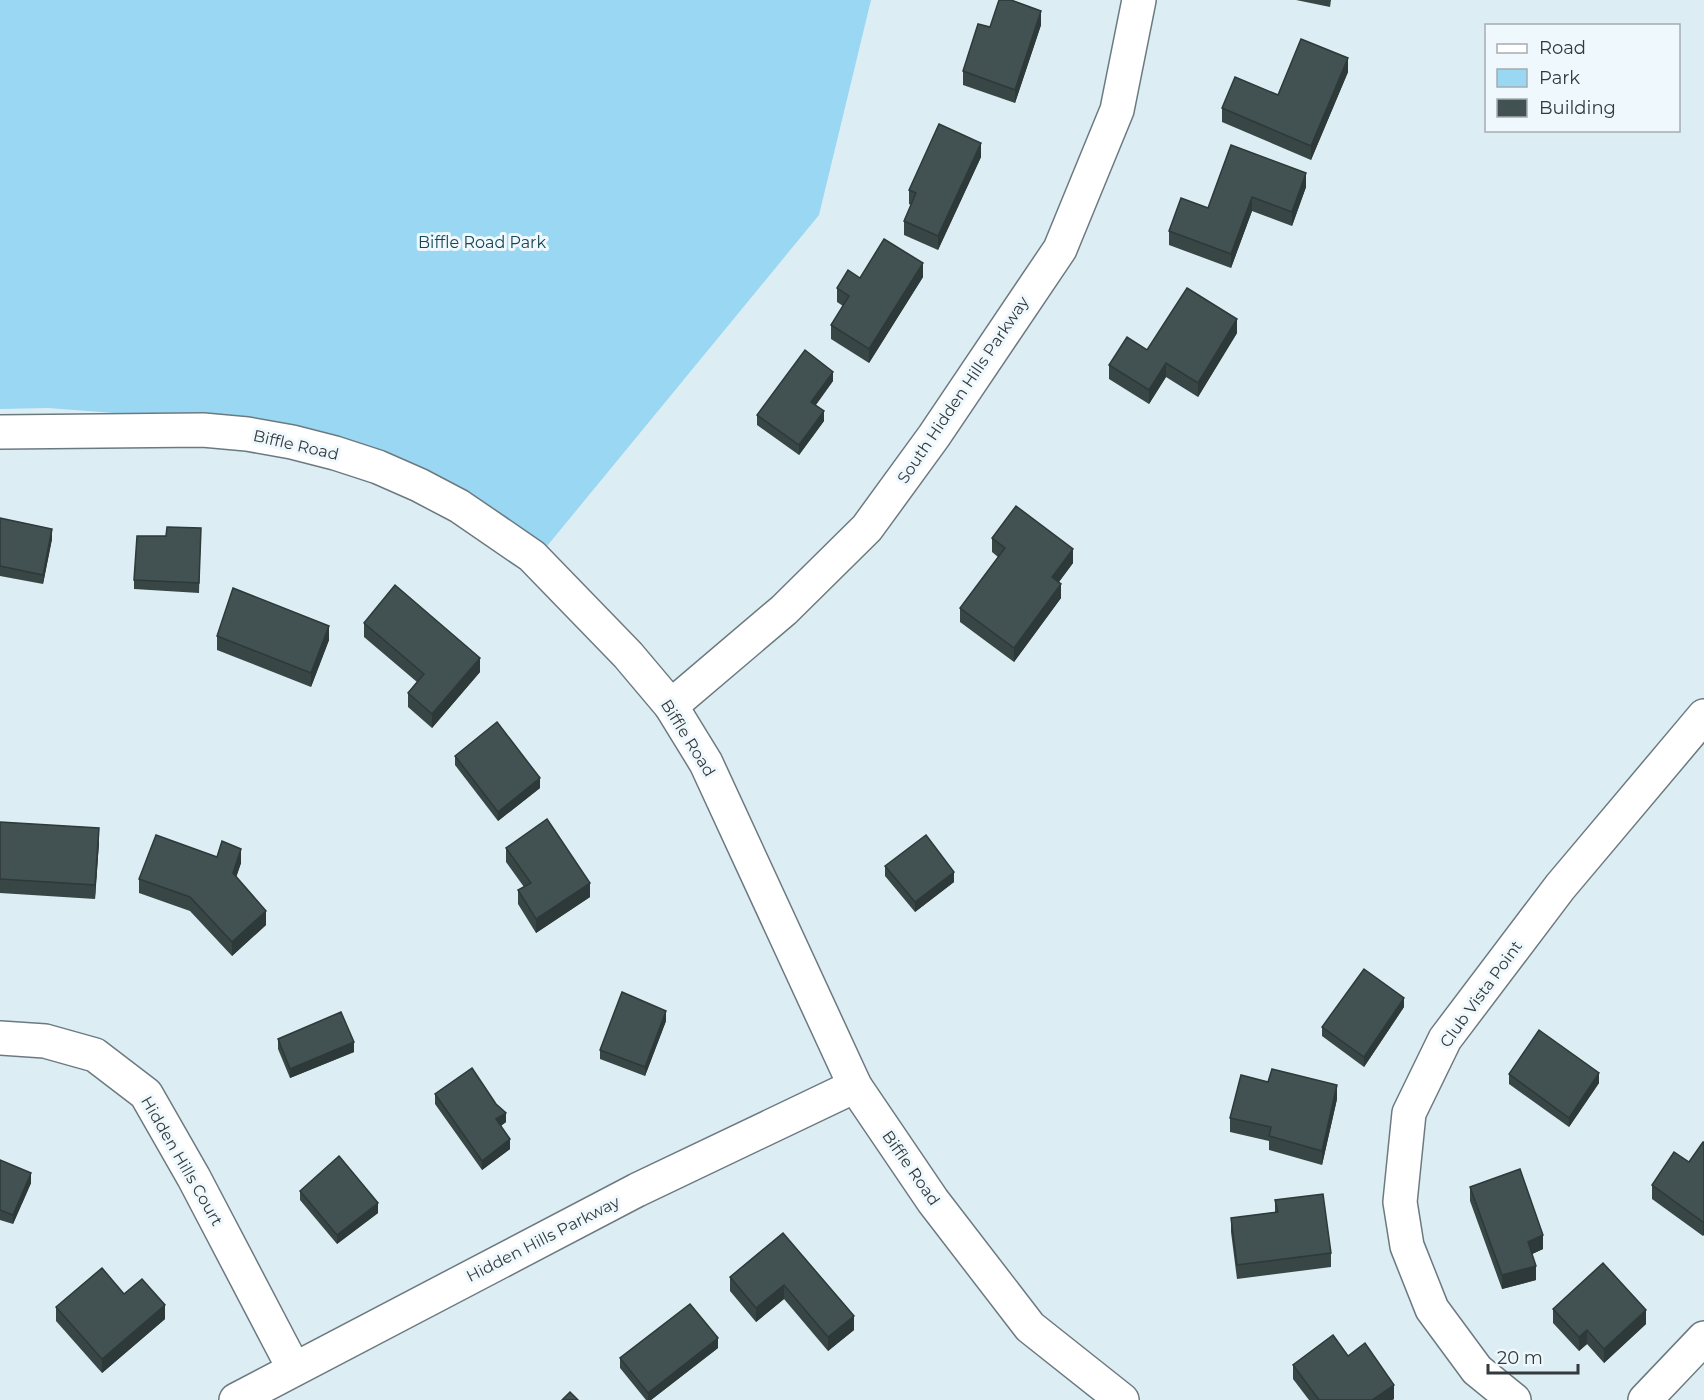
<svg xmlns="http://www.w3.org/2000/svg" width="1704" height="1400" viewBox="0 0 1704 1400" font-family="Montserrat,sans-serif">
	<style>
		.green { fill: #99d7f2 }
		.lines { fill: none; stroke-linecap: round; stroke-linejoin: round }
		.minor-casing { stroke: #6c7a80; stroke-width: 36 }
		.minor { stroke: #fff; stroke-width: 33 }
		.wall { fill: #394646 }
		.shaded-wall { fill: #2e3939 }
		.building { fill: #425151; stroke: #2e3939; stroke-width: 1.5 }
		.labels { text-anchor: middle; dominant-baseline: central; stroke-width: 6; stroke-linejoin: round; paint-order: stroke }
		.park-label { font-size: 16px; fill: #184556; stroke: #eff9fd }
		.street-label { font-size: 16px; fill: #33393c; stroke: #eff9fd }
	</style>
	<rect width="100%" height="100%" fill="#ddedf4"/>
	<path class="green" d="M0 0H871L819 215 543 551 233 422 48 408 0 409Z"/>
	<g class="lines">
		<defs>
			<g id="minor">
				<path d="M0 432 203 430 247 434 292 442 335 453 378 467 419 485 459 506 532 556 628 655 671 706 706 763 855 1086 933 1201 1030 1327 1122 1400"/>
				<path d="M671 706 784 610 867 528 934 436 1060 249 1117 110 1139 0"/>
				<path d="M0 1038 45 1041 95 1055 146 1094 194 1178 294 1369"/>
				<path d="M236 1400 637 1190 855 1086"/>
				<path d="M1514 1400 1477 1370 1432 1309 1407 1246 1400 1202 1409 1113 1445 1039 1560 887 1704 716"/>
				<path d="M1645 1400 1704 1338"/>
			</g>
		</defs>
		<use href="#minor" class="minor-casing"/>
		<use href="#minor" class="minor"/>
	</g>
	<g class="wall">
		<path d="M1296 0H1331L1330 7Z"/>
		<path d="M1041 25 1015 103 963 85V71L990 27Z"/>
		<path d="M1348 72 1311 160 1222 122V108L1278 95Z"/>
		<path d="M1231 145 1306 187 1292 226 1252 211 1231 268 1169 245V231L1208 208Z"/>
		<path d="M981 157 938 250 904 235V221L911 205 909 204V190Z"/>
		<path d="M923 277 869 363 831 339V325L843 306 837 302V288L860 278Z"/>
		<path d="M1237 333 1198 397 1166 377 1149 404 1109 379V365L1147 350Z"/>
		<path d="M833 381 816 405 824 421 799 455 757 425V415Z"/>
		<path d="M0 518 52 539 43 584 0 576Z"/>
		<path d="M201 528 199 593 134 589V580Z"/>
		<path d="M992 538 1073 563 1059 582 1061 598 1014 662 960 622V608L998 557 992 552Z"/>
		<path d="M364 623 480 672 432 728 408 707V693L417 682 364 637Z"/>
		<path d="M217 636 329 640 311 687 217 650Z"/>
		<path d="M455 756 540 788 498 821 455 765Z"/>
		<path d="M0 822 99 842 95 899 0 893Z"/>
		<path d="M506 848 590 897 536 933 518 904V890L524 887 506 862Z"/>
		<path d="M217 857 241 863 236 877 266 925 232 956 190 911 139 893V879Z"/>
		<path d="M885 866 954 882 915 912 885 876Z"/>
		<path d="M1404 1007 1364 1067 1322 1036V1027Z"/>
		<path d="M666 1021 645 1076 600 1059V1050Z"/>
		<path d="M278 1039 354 1052 290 1078 278 1049Z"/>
		<path d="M1509 1074 1599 1083 1569 1127 1509 1084Z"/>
		<path d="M435 1094 506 1122 501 1126 510 1149 482 1170 435 1104Z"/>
		<path d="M1337 1099 1322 1165 1269 1150V1141L1230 1132V1118Z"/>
		<path d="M1704 1142 1703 1236 1652 1199V1185L1689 1162Z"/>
		<path d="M0 1160 31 1183 13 1224 0 1220Z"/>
		<path d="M1470 1187 1543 1249 1532 1254 1536 1280 1502 1289 1470 1201Z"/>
		<path d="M300 1191 378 1213 337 1244 300 1200Z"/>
		<path d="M1275 1200 1331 1253V1267L1237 1279 1231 1232V1218L1275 1212Z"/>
		<path d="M783 1233 854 1330 828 1351 784 1299 756 1322 730 1291V1277Z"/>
		<path d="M124 1294 165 1319 102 1373 56 1321V1307Z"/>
		<path d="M1553 1309 1646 1324 1604 1363 1587 1344 1579 1351 1553 1323Z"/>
		<path d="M718 1348 651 1400H646L620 1368V1358Z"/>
		<path d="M1348 1356 1394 1399 1392 1400H1309L1293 1379V1365Z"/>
	</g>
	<g class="shaded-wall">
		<path d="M1041 11V25L1015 103V90Z"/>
		<path d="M1348 58V72L1311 160V146Z"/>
		<path d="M981 143V157L938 250V236Z"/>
		<path d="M1306 173V187L1292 226V212Z"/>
		<path d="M1252 197V211L1231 268V254Z"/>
		<path d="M923 263V277L869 363V349Z"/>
		<path d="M1237 319V333L1198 397V383Z"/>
		<path d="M1166 363V377L1149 404V390Z"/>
		<path d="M833 372V381L811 411V402Z"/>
		<path d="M824 411V421L799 455V445Z"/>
		<path d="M52 529V539L43 584V575Z"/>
		<path d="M1073 549V563L1052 591V577Z"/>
		<path d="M1061 584V598L1014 662V648Z"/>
		<path d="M329 626V640L311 687V673Z"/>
		<path d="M480 658V672L432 728V714Z"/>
		<path d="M540 778V788L498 821V812Z"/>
		<path d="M99 828V842L95 899V885Z"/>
		<path d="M241 849V863L233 887V873Z"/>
		<path d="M954 872V882L915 912V902Z"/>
		<path d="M590 883V897L536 933V919Z"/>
		<path d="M266 911V925L232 956V942Z"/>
		<path d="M1404 998V1007L1364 1067V1057Z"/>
		<path d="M666 1011V1021L645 1076V1067Z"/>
		<path d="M354 1042V1052L290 1078V1069Z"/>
		<path d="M1599 1073V1083L1569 1127V1118Z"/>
		<path d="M1337 1085V1099L1322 1165V1151Z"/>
		<path d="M506 1113V1122L496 1129V1119Z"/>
		<path d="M510 1139V1149L482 1170V1161Z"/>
		<path d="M31 1173V1183L13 1224V1215Z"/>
		<path d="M378 1203V1213L337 1244V1235Z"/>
		<path d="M1704 1221V1235L1703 1236V1222Z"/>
		<path d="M1543 1235V1249L1528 1256V1242Z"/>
		<path d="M1536 1266V1280L1502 1289V1275Z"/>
		<path d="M784 1285V1299L756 1322V1308Z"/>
		<path d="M165 1305V1319L102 1373V1359Z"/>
		<path d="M1646 1310V1324L1604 1363V1349Z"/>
		<path d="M854 1316V1330L828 1351V1337Z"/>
		<path d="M1587 1330V1344L1579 1351V1337Z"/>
		<path d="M718 1338V1348L651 1400H648V1393Z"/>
		<path d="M1394 1385V1399L1392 1400H1372Z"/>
	</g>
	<g class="building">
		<path d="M999 0H1011L1041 11 1015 90 963 71 978 24 990 27Z"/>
		<path d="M1301 39 1348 58 1311 146 1222 108 1235 77 1278 95Z"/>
		<path d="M939 124 981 143 938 236 904 221 916 193 909 190Z"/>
		<path d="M1231 145 1306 173 1292 212 1252 197 1231 254 1169 231 1181 198 1208 208Z"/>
		<path d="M884 239 923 263 869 349 831 325 849 296 837 288 848 270 860 278Z"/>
		<path d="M1187 288 1237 319 1198 383 1166 363 1149 390 1109 365 1127 337 1147 350Z"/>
		<path d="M805 350 833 372 811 402 824 411 799 445 757 415Z"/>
		<path d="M1016 506 1073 549 1052 577 1061 584 1014 648 960 608 1005 548 992 538Z"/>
		<path d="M0 518 52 529 43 575 0 566Z"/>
		<path d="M167 527 201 528 199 583 134 580 137 536H166Z"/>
		<path d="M395 585 480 658 432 714 408 693 424 674 364 623Z"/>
		<path d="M233 588 329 626 311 673 217 636Z"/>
		<path d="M497 722 540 778 498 812 455 756Z"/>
		<path d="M547 819 590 883 536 919 518 890 531 883 506 848Z"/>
		<path d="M0 822 99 828 95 885 0 879Z"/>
		<path d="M156 835 217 857 222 841 241 849 233 873 266 911 232 942 190 897 139 879Z"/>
		<path d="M926 835 954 872 915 902 885 866Z"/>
		<path d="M1364 969 1404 998 1364 1057 1322 1027Z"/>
		<path d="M622 992 666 1011 645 1067 600 1050Z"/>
		<path d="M341 1012 354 1042 290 1069 278 1039Z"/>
		<path d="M1539 1030 1599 1073 1569 1118 1509 1074Z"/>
		<path d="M472 1068 496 1104 506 1113 496 1119 510 1139 482 1161 435 1094Z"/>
		<path d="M1272 1069 1337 1085 1322 1151 1269 1136 1271 1127 1230 1118 1241 1075 1268 1082Z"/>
		<path d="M1703 1142H1704V1221L1703 1222 1652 1185 1674 1152 1689 1162Z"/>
		<path d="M339 1156 378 1203 337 1235 300 1191Z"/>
		<path d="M0 1160 31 1173 13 1215 0 1210Z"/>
		<path d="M1520 1169 1543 1235 1528 1242 1536 1266 1502 1275 1470 1187Z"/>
		<path d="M1323 1194 1331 1253 1237 1265 1231 1218 1278 1212 1275 1200Z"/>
		<path d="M783 1233 854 1316 828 1337 784 1285 756 1308 730 1277Z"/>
		<path d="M1603 1263 1646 1310 1604 1349 1587 1330 1579 1337 1553 1309Z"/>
		<path d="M102 1268 124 1294 142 1279 165 1305 102 1359 56 1307Z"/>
		<path d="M690 1304 718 1338 648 1393 620 1358Z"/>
		<path d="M1333 1335 1348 1356 1365 1343 1394 1385 1372 1400H1319L1293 1365Z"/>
		<path d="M570 1392 578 1400H562Z"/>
	</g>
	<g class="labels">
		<g class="park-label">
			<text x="482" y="242">Biffle Road Park</text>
		</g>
		<g class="street-label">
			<text transform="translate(963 390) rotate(-56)">South Hidden Hills Parkway</text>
			<text transform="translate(296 445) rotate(13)">Biffle Road</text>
			<text transform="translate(688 738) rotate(58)">Biffle Road</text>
			<text transform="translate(1481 994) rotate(-54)">Club Vista Point</text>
			<text transform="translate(182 1161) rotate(60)">Hidden Hills Court</text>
			<text transform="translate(911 1168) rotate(55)">Biffle Road</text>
			<text transform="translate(543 1239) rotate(-27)">Hidden Hills Parkway</text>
		</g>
	</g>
	<rect x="1485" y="24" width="195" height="108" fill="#eff9fd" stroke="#a4acb0" stroke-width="1.5"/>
	<rect x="1497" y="44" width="30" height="9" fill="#ffffff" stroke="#a4acb0" stroke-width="1.5"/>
	<text x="1539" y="54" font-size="18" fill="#33393c">Road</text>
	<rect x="1497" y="69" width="30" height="18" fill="#99d7f2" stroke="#a4acb0" stroke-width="1.5"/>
	<text x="1539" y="84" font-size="18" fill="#33393c">Park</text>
	<rect x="1497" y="99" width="30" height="18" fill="#425151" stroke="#a4acb0" stroke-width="1.5"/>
	<text x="1539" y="114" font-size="18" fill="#33393c">Building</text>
	<path d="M1488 1364v9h90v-9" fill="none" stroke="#33393c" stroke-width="3"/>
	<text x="1497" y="1364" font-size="18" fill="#33393c" stroke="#eff9fd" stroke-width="4.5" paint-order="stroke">20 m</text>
</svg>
